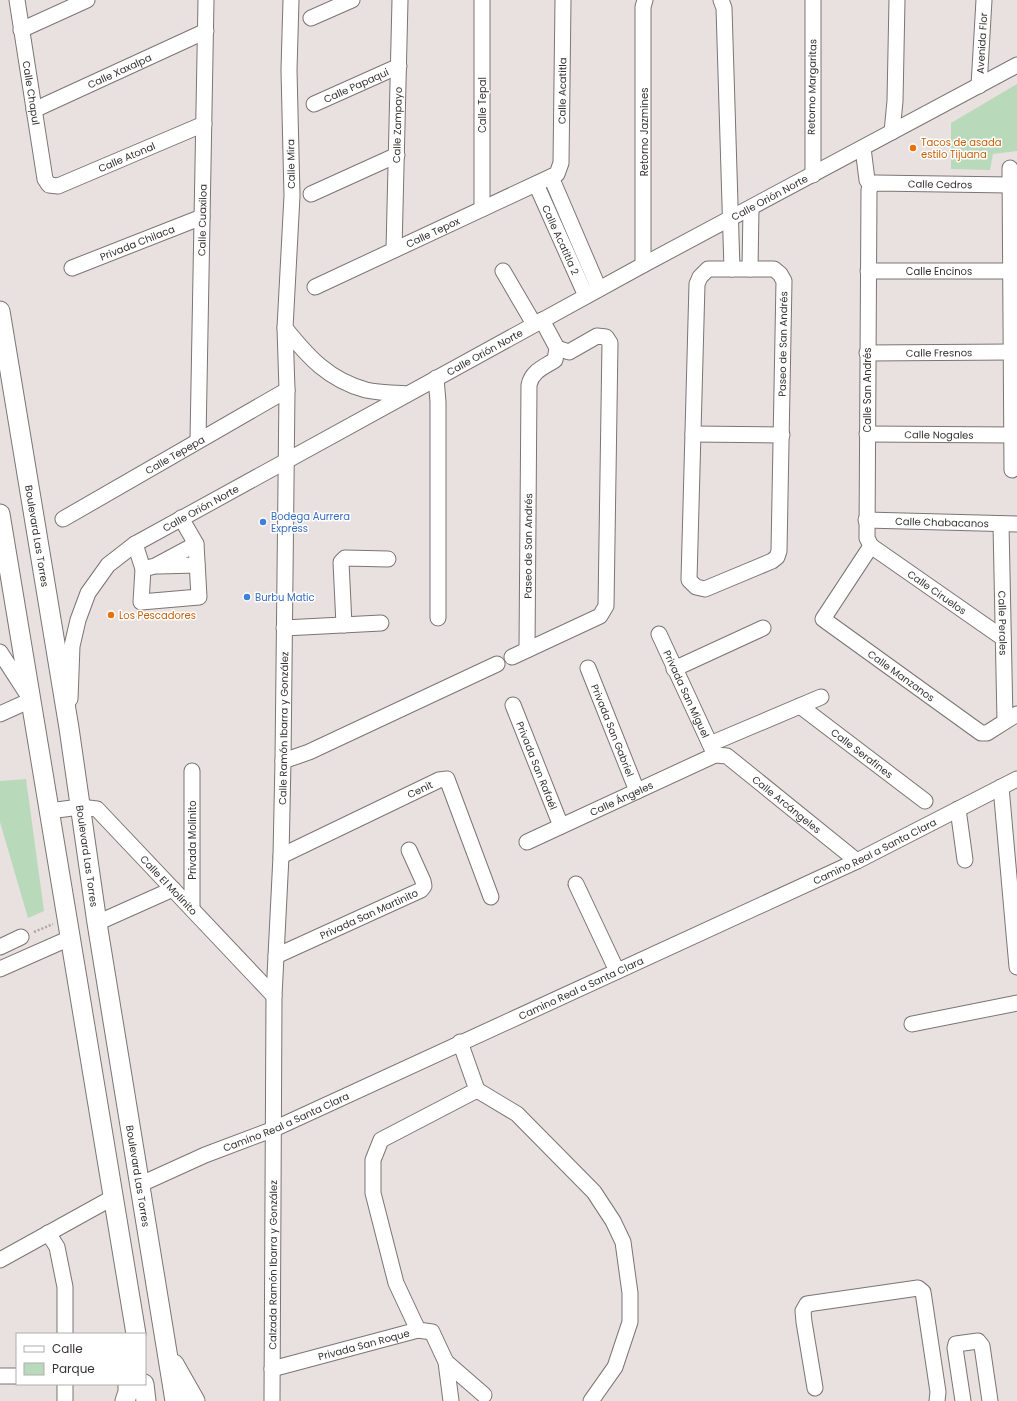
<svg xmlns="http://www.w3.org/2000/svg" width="1017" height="1401" viewBox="0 0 1017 1401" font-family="Poppins,sans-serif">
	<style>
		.green { fill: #b9daba }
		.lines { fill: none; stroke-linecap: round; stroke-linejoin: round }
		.minor-casing { stroke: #7b7573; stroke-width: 17 }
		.major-casing { stroke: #7b7573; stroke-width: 21 }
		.path { stroke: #ada7a6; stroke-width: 2.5; stroke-dasharray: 2 2; stroke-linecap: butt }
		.minor { stroke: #fff; stroke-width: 15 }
		.major { stroke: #fff; stroke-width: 19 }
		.food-dot { fill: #e8710a; stroke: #fff; stroke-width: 1.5 }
		.shop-dot { fill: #3f7fe0; stroke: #fff; stroke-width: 1.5 }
		.labels { text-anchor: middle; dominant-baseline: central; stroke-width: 3; stroke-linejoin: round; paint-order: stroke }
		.street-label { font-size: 10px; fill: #353231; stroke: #fff }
		.food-label { font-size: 10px; fill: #c56008; stroke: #fff; text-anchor: start }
		.shop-label { font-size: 10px; fill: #366cbe; stroke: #fff; text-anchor: start }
	</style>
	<rect width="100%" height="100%" fill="#e8e1df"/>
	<g class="green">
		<path d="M1017 84V151L993 154 990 170 951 169V123Z"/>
		<path d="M26 779 44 911 28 918 0 822V781Z"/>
	</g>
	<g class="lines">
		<defs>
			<g id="minor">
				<path id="s1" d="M17 0 45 179 49 185 58 186 204 124"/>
				<path d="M721 0 724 8 732 269"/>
				<path d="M311 18 352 0"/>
				<path d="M21 30 87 0"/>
				<path id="s2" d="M979 86 984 0"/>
				<path id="s3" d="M314 104 399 66"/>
				<path id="s4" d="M34 110 206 31"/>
				<path d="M892 132 895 101 897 0"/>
				<path d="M863 148 867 180 871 186"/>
				<path d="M1010 168 1012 470"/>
				<path d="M813 175V0"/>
				<path d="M551 177 599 289"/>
				<path id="s5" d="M536 184 586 296"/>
				<path id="s6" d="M871 186 869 190 867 538 871 546 1003 638"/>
				<path id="s7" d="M871 186 875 183 1010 185"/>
				<path d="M311 194 397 155"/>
				<path d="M482 209V0"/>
				<path id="s8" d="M394 250 400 0"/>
				<path d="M643 265V7L645 0"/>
				<path id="s9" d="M72 268 202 217"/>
				<path d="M708 269H774L780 274 784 281 779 551 777 557 772 561 705 589 696 587 689 580 697 284 700 277Z"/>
				<path d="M750 269 751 208"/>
				<path d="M503 271 534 324"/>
				<path id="s10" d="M868 271H1010"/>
				<path id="s11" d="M315 287 557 174 561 163 563 0"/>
				<path d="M285 328C308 357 329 380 366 390 379 393 393 393 406 394"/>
				<path id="s12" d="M867 353 1011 352"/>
				<path d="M436 378 438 402V618"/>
				<path d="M693 434 782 435"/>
				<path id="s13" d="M867 434 1012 435"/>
				<path id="s14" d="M198 440 206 0"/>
				<path id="s15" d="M63 519 287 390"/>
				<path id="s16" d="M866 520 1017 524"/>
				<path id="s17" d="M1001 524 1005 721"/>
				<path d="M135 544 143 569 141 602 199 597 196 544 181 518"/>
				<path id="s18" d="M871 546 823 619 981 733H987L1017 714"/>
				<path d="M158 566 197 565"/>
				<path d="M143 569 155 566 196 544"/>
				<path d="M344 625 341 562 345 558 388 559"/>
				<path d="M284 628 381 623"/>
				<path id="s19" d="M659 634 715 755"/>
				<path id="s20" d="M527 650 529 385C532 371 544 367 555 360L557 348 542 320"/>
				<path d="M0 652 31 700 0 714"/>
				<path d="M512 657 600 616 606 606 610 343 606 337 597 336 569 352 557 348"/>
				<path id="s21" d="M588 668 637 791"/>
				<path d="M674 669 763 628"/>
				<path id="s22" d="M70 699 72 646 78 620 88 593 108 565 135 544 643 265 1017 65"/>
				<path id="s23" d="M513 705 561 826"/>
				<path id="s24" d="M800 706 925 801"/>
				<path d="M710 744 821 697"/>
				<path d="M283 761 309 752 497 664"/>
				<path d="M192 771V909"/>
				<path d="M1001 787 1017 967"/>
				<path d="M958 809 965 860"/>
				<path id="s25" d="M49 811 80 807 97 809 274 996"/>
				<path id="s26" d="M527 842 715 755 727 756 857 861"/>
				<path id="s27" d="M281 856 439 780 447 779 491 897"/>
				<path d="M576 884 617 971"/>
				<path d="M97 923 173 889"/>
				<path d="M0 947 21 937"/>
				<path id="s28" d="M276 956 421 890 424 886 423 881 409 850"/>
				<path d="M0 969 70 938"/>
				<path d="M912 1024 1017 1003"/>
				<path d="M477 1090 517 1114 594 1192 613 1221 623 1242 630 1293V1322L615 1367 591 1401"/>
				<path id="s29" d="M139 1185 205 1155 274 1129 857 861 1017 779"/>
				<path d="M48 1233 57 1247 65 1287V1334"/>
				<path d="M0 1260 112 1198"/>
				<path d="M418 1330 396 1283 373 1193V1160L381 1140 477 1090 460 1042"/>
				<path d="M446 1362 484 1395"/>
				<path id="s30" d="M272 1369 418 1330 432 1332 446 1362 451 1401"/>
				<path d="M0 1376H17"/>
				<path d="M815 1388 804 1322 803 1311 807 1304 918 1288 923 1292 938 1392 937 1401"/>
				<path d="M65 1401V1384"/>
				<path id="s31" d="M272 1401 274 996 281 856 283 761 287 390 285 328 292 196 289 70 291 0"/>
				<path d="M963 1401 955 1348 956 1344 978 1341 982 1346 990 1401"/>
			</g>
			<g id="major">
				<path id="s32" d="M0 311 69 728 97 923 175 1401"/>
				<path d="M0 514 136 1334"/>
				<path d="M174 1364 195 1401"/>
				<path d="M144 1384 146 1401"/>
				<path d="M125 1401 128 1392V1384"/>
			</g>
		</defs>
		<use href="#minor" class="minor-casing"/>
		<use href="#major" class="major-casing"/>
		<path class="path" d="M34 932 53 924"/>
		<use href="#minor" class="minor"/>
		<use href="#major" class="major"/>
	</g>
	<g class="food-dot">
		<circle cx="913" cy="148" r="4"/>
		<circle cx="111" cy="615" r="4"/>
	</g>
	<g class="shop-dot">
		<circle cx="263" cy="522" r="4"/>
		<circle cx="247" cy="597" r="4"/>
	</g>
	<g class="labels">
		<g class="street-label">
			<text stroke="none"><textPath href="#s2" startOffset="43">Avenida Flor</textPath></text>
			<text stroke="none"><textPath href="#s4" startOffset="94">Calle Xaxalpa</textPath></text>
			<text stroke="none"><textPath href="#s3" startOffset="46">Calle Papaqui</textPath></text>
			<text transform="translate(812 87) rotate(-89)">Retorno Margaritas</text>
			<text stroke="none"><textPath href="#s11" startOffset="351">Calle Acatitla</textPath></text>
			<text stroke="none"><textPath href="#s1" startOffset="94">Calle Chapul</textPath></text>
			<text transform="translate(482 105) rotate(-90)">Calle Tepal</text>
			<text stroke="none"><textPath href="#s8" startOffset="125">Calle Zampayo</textPath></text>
			<text transform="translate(644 132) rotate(-90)">Retorno Jazmines</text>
			<text stroke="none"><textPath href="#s1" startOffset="272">Calle Atonal</textPath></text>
			<text transform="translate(291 164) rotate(-91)">Calle Mira</text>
			<text stroke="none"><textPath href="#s7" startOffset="70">Calle Cedros</textPath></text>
			<text stroke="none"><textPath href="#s22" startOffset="900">Calle Orión Norte</textPath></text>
			<text stroke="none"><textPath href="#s14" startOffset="220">Calle Cuaxiloa</textPath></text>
			<text stroke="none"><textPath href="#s11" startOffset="130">Calle Tepox</textPath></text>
			<text stroke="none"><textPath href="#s5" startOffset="61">Calle Acatitla 2</textPath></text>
			<text stroke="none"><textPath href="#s9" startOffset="70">Privada Chilaca</textPath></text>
			<text stroke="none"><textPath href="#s10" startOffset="71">Calle Encinos</textPath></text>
			<text transform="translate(783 344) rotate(-89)">Paseo de San Andrés</text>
			<text stroke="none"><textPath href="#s22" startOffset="576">Calle Orión Norte</textPath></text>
			<text stroke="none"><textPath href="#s12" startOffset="72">Calle Fresnos</textPath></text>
			<text transform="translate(867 390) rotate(-90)">Calle San Andrés</text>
			<text stroke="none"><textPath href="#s13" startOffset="72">Calle Nogales</textPath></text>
			<text stroke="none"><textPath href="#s15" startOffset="129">Calle Tepepa</textPath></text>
			<text stroke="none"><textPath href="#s22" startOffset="252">Calle Orión Norte</textPath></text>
			<text stroke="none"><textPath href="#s16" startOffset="76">Calle Chabacanos</textPath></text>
			<text stroke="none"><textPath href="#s32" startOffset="228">Boulevard Las Torres</textPath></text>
			<text stroke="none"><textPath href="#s20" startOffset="104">Paseo de San Andrés</textPath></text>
			<text stroke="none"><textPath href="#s6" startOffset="442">Calle Ciruelos</textPath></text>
			<text stroke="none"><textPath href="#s17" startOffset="99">Calle Perales</textPath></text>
			<text stroke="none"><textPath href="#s18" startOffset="184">Calle Manzanos</textPath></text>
			<text stroke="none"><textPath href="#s19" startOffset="66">Privada San Miguel</textPath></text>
			<text stroke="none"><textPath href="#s31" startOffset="673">Calle Ramón Ibarra y González</textPath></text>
			<text stroke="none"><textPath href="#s21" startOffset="67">Privada San Gabriel</textPath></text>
			<text stroke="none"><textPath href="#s24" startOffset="78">Calle Serafines</textPath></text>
			<text stroke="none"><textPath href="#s23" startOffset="65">Privada San Rafaél</textPath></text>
			<text stroke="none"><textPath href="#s27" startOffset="154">Cenit</textPath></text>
			<text stroke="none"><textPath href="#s26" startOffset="104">Calle Ángeles</textPath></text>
			<text stroke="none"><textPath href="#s26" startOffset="296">Calle Arcángeles</textPath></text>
			<text transform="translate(192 840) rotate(-90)">Privada Molinito</text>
			<text stroke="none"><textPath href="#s29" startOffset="808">Camino Real a Santa Clara</textPath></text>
			<text stroke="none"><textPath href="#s32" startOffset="552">Boulevard Las Torres</textPath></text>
			<text stroke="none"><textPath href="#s25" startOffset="153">Calle El Molinito</textPath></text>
			<text stroke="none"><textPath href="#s28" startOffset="102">Privada San Martinito</textPath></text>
			<text stroke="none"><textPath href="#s29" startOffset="484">Camino Real a Santa Clara</textPath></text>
			<text stroke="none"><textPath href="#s29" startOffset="160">Camino Real a Santa Clara</textPath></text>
			<text stroke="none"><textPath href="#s32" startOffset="876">Boulevard Las Torres</textPath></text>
			<text stroke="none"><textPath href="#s31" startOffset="136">Calzada Ramón Ibarra y González</textPath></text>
			<text stroke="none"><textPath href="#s30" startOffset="95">Privada San Roque</textPath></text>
		</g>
		<g class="food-label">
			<text x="921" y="142">Tacos de asada<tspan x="921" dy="12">estilo Tijuana</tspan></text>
			<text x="119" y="615">Los Pescadores</text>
		</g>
		<g class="shop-label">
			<text x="271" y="516">Bodega Aurrera<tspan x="271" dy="12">Express</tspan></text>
			<text x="255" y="597">Burbu Matic</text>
		</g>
	</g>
	<rect x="16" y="1333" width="130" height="52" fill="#ffffff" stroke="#aeadad"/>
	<rect x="24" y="1346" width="20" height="6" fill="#ffffff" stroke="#aeadad"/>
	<text x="52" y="1353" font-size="12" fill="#353231">Calle</text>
	<rect x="24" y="1363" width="20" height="12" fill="#b9daba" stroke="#aeadad"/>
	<text x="52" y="1373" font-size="12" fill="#353231">Parque</text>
</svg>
